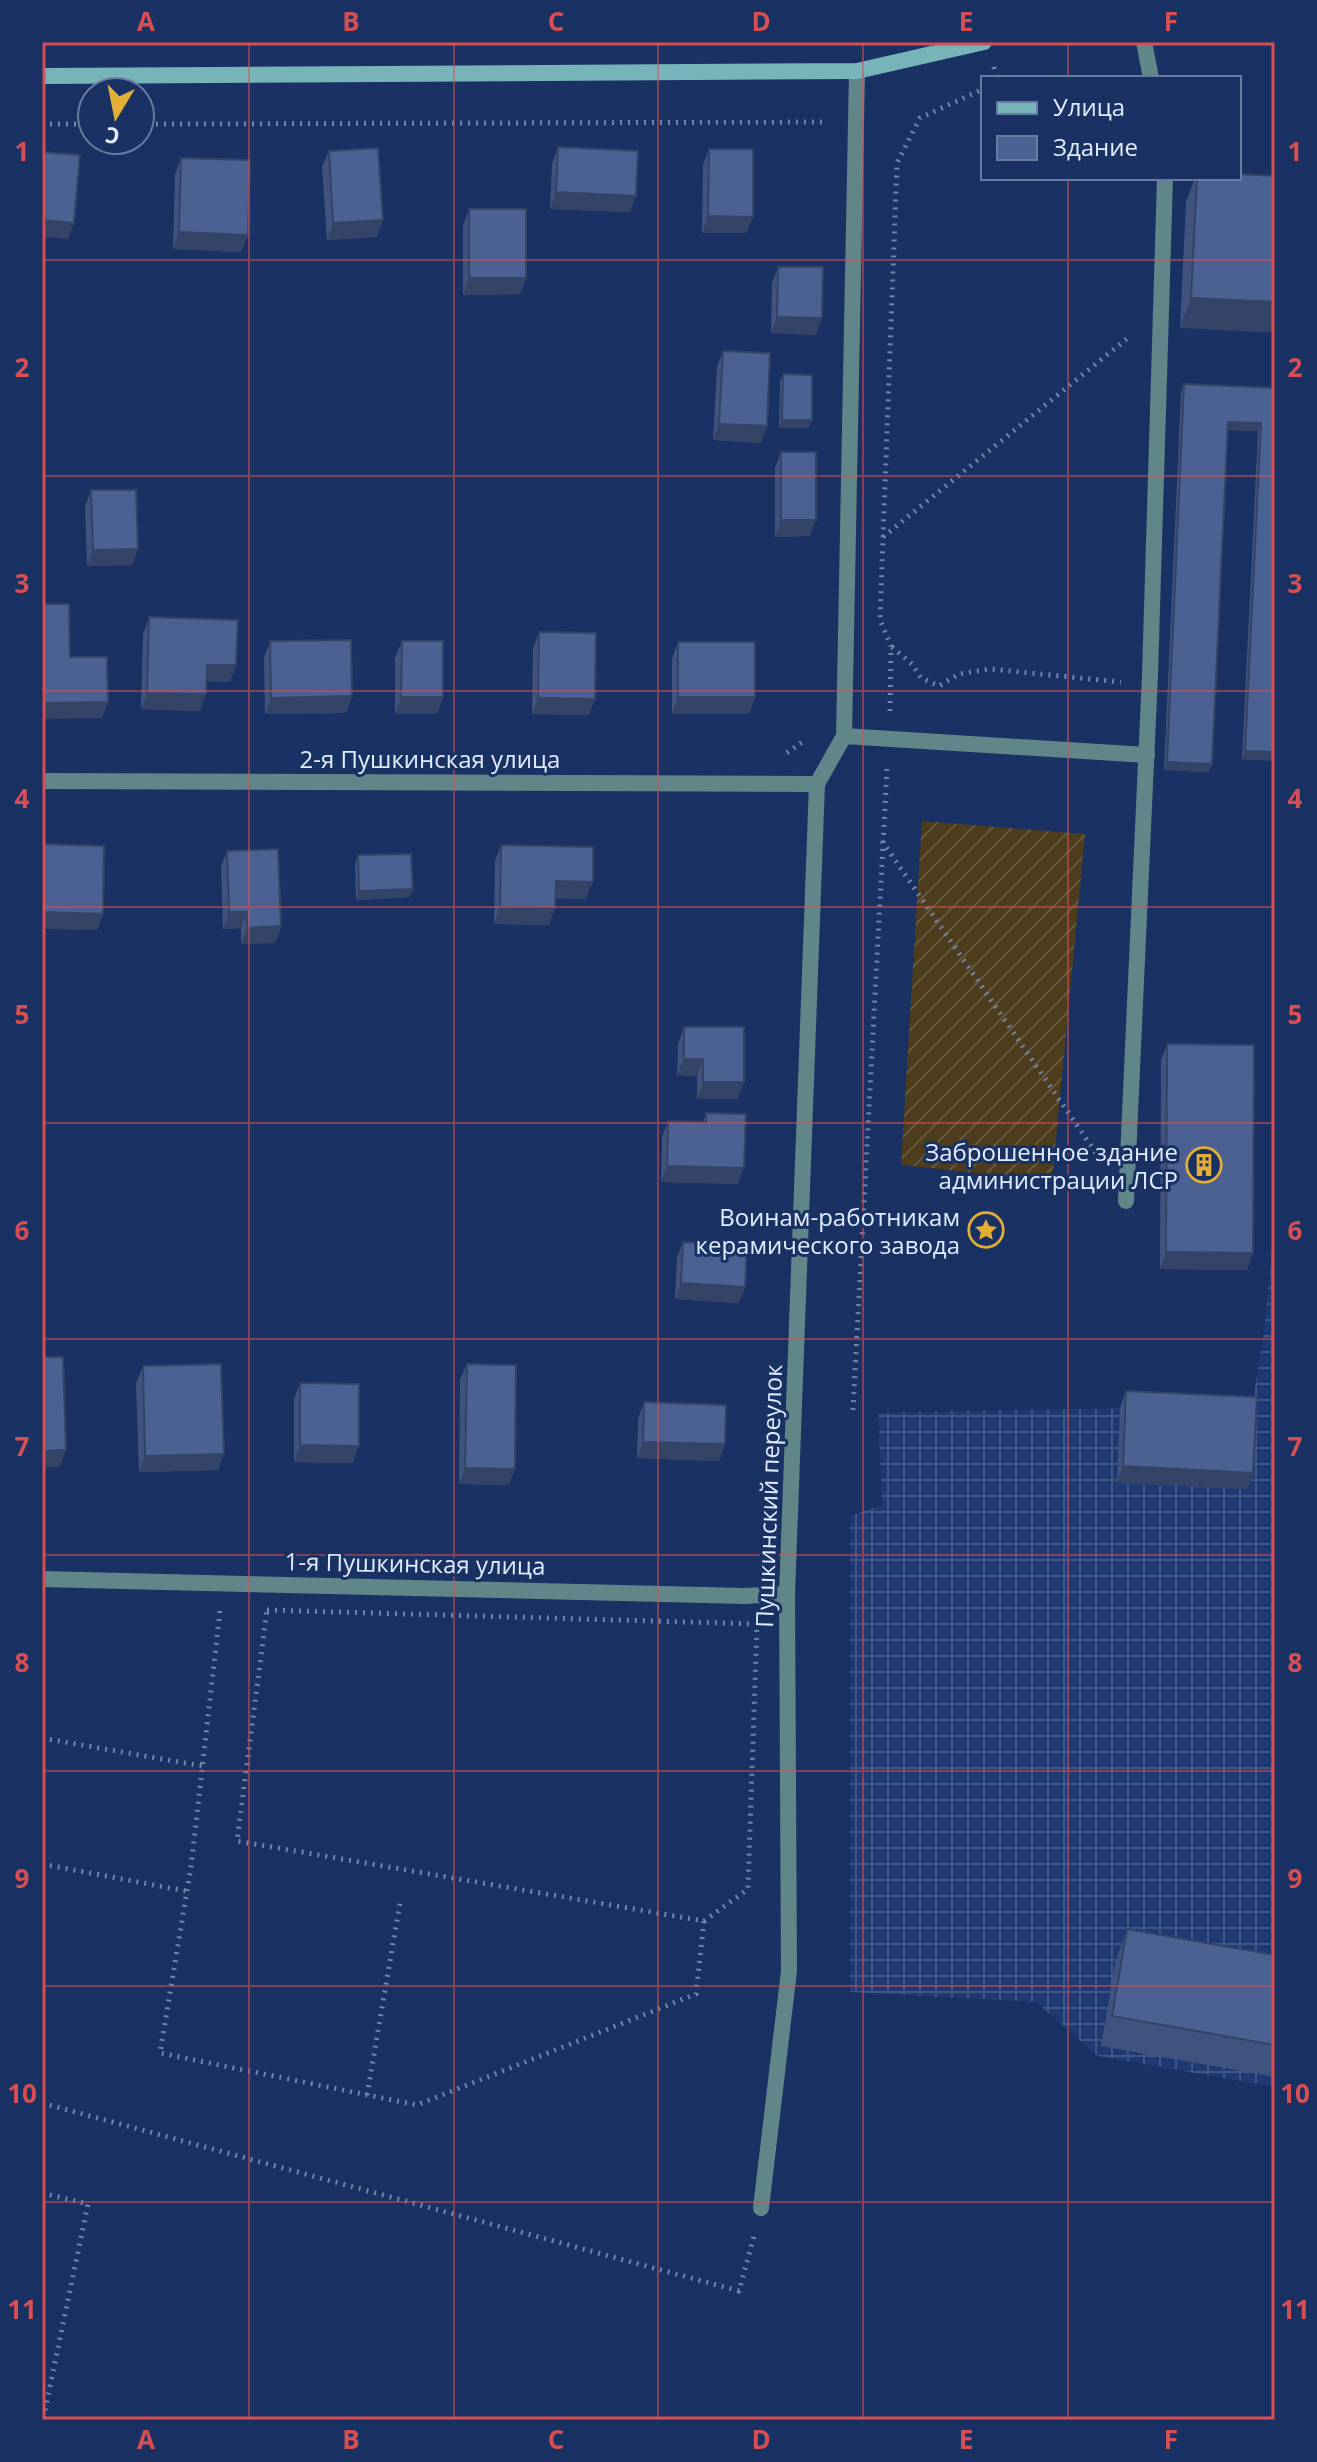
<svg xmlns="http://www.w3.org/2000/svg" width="1317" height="2462" viewBox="0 0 1317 2462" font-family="'Open Sans',sans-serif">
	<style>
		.industrial { fill: url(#industrial-grid) }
		.garden { fill: url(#garden-furrows) }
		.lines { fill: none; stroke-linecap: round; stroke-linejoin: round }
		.path { stroke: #7284a8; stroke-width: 5; stroke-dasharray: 2 6; stroke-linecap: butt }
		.lane { stroke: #608689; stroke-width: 16 }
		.street { stroke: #608689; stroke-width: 16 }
		.secondary { stroke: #77b4ba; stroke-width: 16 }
		.wall { fill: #40537e }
		.shaded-wall { fill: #344466 }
		.building { fill: #4a6192; stroke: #344466; stroke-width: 2 }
		.grid { fill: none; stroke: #d84f53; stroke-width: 2; stroke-opacity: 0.55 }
		.labels { text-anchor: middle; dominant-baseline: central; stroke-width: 6; stroke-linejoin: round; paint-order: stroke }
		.street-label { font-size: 24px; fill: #e2ecff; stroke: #1a3163 }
		.poi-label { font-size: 24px; fill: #e2ecff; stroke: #1a3163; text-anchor: end }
		.neatline { fill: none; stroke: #d84f53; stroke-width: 3 }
		.grid-label { font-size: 26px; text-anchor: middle; font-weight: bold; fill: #d84f53 }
	</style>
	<defs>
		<pattern id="industrial-grid" width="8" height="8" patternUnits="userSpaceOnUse" patternTransform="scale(2)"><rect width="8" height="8" fill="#1f3972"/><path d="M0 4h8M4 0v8" fill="none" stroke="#3f5687"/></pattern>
		<pattern id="garden-furrows" width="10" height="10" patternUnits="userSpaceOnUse" patternTransform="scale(2)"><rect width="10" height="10" fill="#4d3d1c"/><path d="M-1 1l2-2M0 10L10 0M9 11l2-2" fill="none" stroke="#66593e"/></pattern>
	</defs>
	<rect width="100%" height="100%" fill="#1a3163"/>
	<path class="industrial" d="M1275 1215V2087L1098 2056 1036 2002 850 1992V1516L882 1505 878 1413 1120 1408 1251 1414 1265 1323Z"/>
	<path class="garden" d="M922 821 1085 834 1052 1181 901 1165Z"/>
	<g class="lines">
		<g class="path">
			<path d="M994 67 996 78"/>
			<path d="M42 124H92"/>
			<path d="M140 124 827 122"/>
			<path d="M883 537 1129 337"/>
			<path d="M892 647 912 664 921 678 939 686 959 674 990 669 1121 682"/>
			<path d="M890 711 891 646 880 620 897 163 920 118 983 89"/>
			<path d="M787 753 805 740"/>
			<path d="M882 841 1098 1156"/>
			<path d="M853 1410 887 769"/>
			<path d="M267 1610 757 1624 748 1889 704 1921 237 1841Z"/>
			<path d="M220 1611 191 1867 160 2053 417 2105 696 1994 704 1921"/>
			<path d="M42 1738 202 1766"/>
			<path d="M42 1864 186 1891"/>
			<path d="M367 2095 400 1903"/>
			<path d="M42 2103 739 2291 754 2236"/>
			<path d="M42 2193 88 2204 43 2420"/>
		</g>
		<g class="lane">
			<path d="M1144 42 1151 78"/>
			<path d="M844 736 1147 755"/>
			<path d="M1126 1201 1150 675 1165 178"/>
		</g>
		<g class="street">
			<path d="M42 781 817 784"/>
			<path d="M42 1579 744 1596 787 1594"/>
			<path d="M761 2208 789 1971 787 1594 817 784 844 736 857 71"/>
		</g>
		<path class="secondary" d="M42 76 857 71 984 42"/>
	</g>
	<g class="wall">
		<path d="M558 147 630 212 550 209 552 164Z"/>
		<path d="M709 149 747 233H702L703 165Z"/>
		<path d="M329 151 383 220 377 237 327 240 322 167Z"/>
		<path d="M181 158 248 235 241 252 173 249 175 174Z"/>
		<path d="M1195 178H1239L1180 328 1186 202Z"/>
		<path d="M469 209 526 278 520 294 463 295V226Z"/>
		<path d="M778 267 816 335 771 333 772 283Z"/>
		<path d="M723 351 761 443 713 440 717 367Z"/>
		<path d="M783 374 809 428H779L780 382Z"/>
		<path d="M1184 384 1275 388V761L1242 759 1258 431 1228 430 1212 764 1209 772 1164 770 1181 392Z"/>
		<path d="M781 452 810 536 775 537V468Z"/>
		<path d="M91 490 132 565 87 566 85 507Z"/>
		<path d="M149 617 230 682 206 681 200 711 141 709 143 634Z"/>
		<path d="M539 632 589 715 532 714 533 649Z"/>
		<path d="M270 641 352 696 346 713 265 714 264 658Z"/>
		<path d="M402 641 443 697 437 714H395V658Z"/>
		<path d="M678 642 755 697 749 714H672V659Z"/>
		<path d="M501 845 586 899 556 898 549 925 494 924 495 861Z"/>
		<path d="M227 851 281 926 275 943 241 944V928L223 929 221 867Z"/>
		<path d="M358 855 410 897 356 900 355 864Z"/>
		<path d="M684 1027 738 1099H697V1076L677 1075 678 1044Z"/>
		<path d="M1167 1044 1253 1253 1247 1270 1160 1269 1161 1061Z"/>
		<path d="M706 1113 738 1184 661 1182 662 1137 668 1121 703 1122Z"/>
		<path d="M683 1242 739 1303 675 1299 677 1258Z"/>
		<path d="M467 1364 509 1485 459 1484 460 1380Z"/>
		<path d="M143 1366 218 1470 139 1472 136 1383Z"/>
		<path d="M300 1383 353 1463 294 1462V1399Z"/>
		<path d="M1126 1391 1253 1473 1247 1489 1117 1483 1120 1408Z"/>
		<path d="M644 1402 725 1444 719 1461 637 1458 638 1419Z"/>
		<path d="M1127 1929 1275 1955V2077L1101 2046 1116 1960Z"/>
	</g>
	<g class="shaded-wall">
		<path d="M556 192 636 196 630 212 550 209Z"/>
		<path d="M708 216 753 217 747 233H702Z"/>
		<path d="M42 220 74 223 68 239 42 237Z"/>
		<path d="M383 220 377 237 327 240 333 223Z"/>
		<path d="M179 232 248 235 241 252 173 249Z"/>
		<path d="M469 278H526L520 294 463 295Z"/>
		<path d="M1191 298 1275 302V333L1180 328Z"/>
		<path d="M777 317 822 318 816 335 771 333Z"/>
		<path d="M782 420H812L809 428H779Z"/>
		<path d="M1228 422 1261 423 1258 431 1225 430Z"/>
		<path d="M719 424 767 426 761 443 713 440Z"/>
		<path d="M781 520H816L810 536 775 537Z"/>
		<path d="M138 549 132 565 87 566 93 550Z"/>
		<path d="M207 665H236L230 682 201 681Z"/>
		<path d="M147 693 206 694 200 711 141 709Z"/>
		<path d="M352 696 346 713 265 714 271 698Z"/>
		<path d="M401 697H443L437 714H395Z"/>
		<path d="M678 697H755L749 714H672Z"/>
		<path d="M538 698 595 699 589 715 532 714Z"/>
		<path d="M108 702 102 718 42 719V703Z"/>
		<path d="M1245 751 1275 752V761L1242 759Z"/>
		<path d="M1167 762 1212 764 1209 772 1164 770Z"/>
		<path d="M556 881 593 882 586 899 550 897Z"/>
		<path d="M413 889 410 897 356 900 359 891Z"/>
		<path d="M500 907 555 908 549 925 494 924Z"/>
		<path d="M42 912 103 914 97 930 42 929Z"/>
		<path d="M229 912H247L241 928 223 929Z"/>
		<path d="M281 926 275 943 241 944 247 928Z"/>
		<path d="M684 1059H703L697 1076 677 1075Z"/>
		<path d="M703 1082H744L738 1099H697Z"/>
		<path d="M667 1166 744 1168 738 1184 661 1182Z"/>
		<path d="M1166 1252 1253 1253 1247 1270 1160 1269Z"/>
		<path d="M681 1283 745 1287 739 1303 675 1299Z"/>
		<path d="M643 1442 725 1444 719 1461 637 1458Z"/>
		<path d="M300 1445 359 1446 353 1463 294 1462Z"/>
		<path d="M66 1450 60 1467H42V1451Z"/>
		<path d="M224 1454 218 1470 139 1472 145 1456Z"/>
		<path d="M1123 1466 1253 1473 1247 1489 1117 1483Z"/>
		<path d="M465 1468 515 1469 509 1485 459 1484Z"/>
	</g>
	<g class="building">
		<path d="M558 147 638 151 636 196 556 192Z"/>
		<path d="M378 148 383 220 333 223 329 151Z"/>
		<path d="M709 149H753V217L708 216Z"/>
		<path d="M42 152 80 155 74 223 42 220Z"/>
		<path d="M181 158 250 160 248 235 179 232Z"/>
		<path d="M1239 174 1275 176V302L1191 298 1197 178H1239Z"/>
		<rect x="469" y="209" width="57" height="69"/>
		<path d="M778 267H823L822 318 777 317Z"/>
		<path d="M723 351 770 353 767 426 719 424Z"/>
		<path d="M783 374 812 375V420H782Z"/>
		<path d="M1184 384 1275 388V752L1245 751 1261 423 1228 422 1212 764 1167 762Z"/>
		<rect x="781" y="452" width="35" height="68"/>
		<path d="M91 490H136L138 549 93 550Z"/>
		<path d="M42 604H69L70 657H107L108 702 42 703Z"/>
		<path d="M149 617 238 620 236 665H207L206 694 147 693Z"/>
		<path d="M539 632 596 633 595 699 538 698Z"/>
		<path d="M351 640 352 696 271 698 270 641Z"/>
		<path d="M402 641H443V697H401Z"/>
		<rect x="678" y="642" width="77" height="55"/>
		<path d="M42 844 104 846 103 914 42 912Z"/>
		<path d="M501 845 593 847V882L556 881 555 908 500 907Z"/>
		<path d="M278 849 281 926 247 928V912H229L227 851Z"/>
		<path d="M411 854 413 889 359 891 358 855Z"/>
		<path d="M684 1027H744V1082H703V1059H684Z"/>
		<path d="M1167 1044 1254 1045 1253 1253 1166 1252Z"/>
		<path d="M706 1113 746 1114 744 1168 667 1166 668 1121 706 1122Z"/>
		<path d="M683 1242 747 1246 745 1287 681 1283Z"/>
		<path d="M42 1357H63L66 1450 42 1451Z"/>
		<path d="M221 1364 224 1454 145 1456 143 1366Z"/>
		<path d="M467 1364 516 1365 515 1469 465 1468Z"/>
		<path d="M300 1383 359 1384V1446L300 1445Z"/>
		<path d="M1126 1391 1257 1397 1253 1473 1123 1466Z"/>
		<path d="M644 1402 726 1405 725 1444 643 1442Z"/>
		<path d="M1127 1929 1275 1955V2045L1112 2016Z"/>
	</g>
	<path class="grid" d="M249 42V2420M454 42V2420M658 42V2420M863 42V2420M1068 42V78M1068 178V2420M42 260H1275M42 476H1275M42 691H1275M42 907H1275M42 1123H1275M42 1339H1275M42 1555H1275M42 1771H1275M42 1986H1275M42 2202H1275"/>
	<defs>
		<symbol id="building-ring" viewBox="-11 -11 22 22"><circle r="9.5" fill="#1a3163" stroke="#e3ae35" stroke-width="1.5"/><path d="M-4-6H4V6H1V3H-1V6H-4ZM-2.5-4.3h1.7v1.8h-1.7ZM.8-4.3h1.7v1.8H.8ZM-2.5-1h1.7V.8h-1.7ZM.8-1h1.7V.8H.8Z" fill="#e3ae35"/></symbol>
		<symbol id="sight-ring" viewBox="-11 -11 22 22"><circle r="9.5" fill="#1a3163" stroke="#e3ae35" stroke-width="1.5"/><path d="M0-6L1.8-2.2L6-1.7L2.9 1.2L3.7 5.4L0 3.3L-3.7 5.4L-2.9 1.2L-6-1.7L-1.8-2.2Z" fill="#e3ae35"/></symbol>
	</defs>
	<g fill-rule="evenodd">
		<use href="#building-ring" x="1184" y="1145" width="40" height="40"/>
		<use href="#sight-ring" x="966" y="1210" width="40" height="40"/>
	</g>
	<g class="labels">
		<g class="street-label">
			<text x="430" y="758">2-я Пушкинская улица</text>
			<text transform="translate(768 1496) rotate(-88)">Пушкинский переулок</text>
			<text transform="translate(415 1563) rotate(1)">1-я Пушкинская улица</text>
		</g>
		<g class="poi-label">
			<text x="1178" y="1151">Заброшенное здание<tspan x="1178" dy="28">администрации ЛСР</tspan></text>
			<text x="960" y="1216">Воинам-работникам<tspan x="960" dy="28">керамического завода</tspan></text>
		</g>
	</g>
	<rect width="1317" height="2462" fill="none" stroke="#1a3163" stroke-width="88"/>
	<rect x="981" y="76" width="260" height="104" fill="#1a3163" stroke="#6a7ca1" stroke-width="2"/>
	<rect x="997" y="102" width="40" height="12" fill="#77b4ba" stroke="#6a7ca1" stroke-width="2"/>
	<text x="1053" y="116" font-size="24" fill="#e2ecff">Улица</text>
	<rect x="997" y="136" width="40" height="24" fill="#4a6192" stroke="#6a7ca1" stroke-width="2"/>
	<text x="1053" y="156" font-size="24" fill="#e2ecff">Здание</text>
	<g transform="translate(116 116) rotate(190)"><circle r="38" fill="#1a3163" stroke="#6a7ca1" stroke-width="2"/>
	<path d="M0-6L14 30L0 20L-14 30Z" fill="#e3ae35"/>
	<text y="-12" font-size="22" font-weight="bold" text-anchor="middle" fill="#e2ecff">С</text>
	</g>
	<rect x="44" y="44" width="1229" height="2374" class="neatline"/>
	<g class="grid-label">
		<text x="146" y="31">A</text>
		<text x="351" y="31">B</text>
		<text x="556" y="31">C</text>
		<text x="761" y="31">D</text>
		<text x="966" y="31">E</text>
		<text x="1171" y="31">F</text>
		<text x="22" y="161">1</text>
		<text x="1295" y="161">1</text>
		<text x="22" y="377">2</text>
		<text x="1295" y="377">2</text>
		<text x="22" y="593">3</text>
		<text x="1295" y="593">3</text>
		<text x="22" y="808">4</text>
		<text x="1295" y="808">4</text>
		<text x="22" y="1024">5</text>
		<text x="1295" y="1024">5</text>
		<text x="22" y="1240">6</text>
		<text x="1295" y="1240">6</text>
		<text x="22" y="1456">7</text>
		<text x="1295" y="1456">7</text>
		<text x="22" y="1672">8</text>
		<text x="1295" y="1672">8</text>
		<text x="22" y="1888">9</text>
		<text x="1295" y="1888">9</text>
		<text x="22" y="2103">10</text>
		<text x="1295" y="2103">10</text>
		<text x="22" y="2319">11</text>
		<text x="1295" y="2319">11</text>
		<text x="146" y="2449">A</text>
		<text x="351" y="2449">B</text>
		<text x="556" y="2449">C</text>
		<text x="761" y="2449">D</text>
		<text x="966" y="2449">E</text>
		<text x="1171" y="2449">F</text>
	</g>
</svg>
